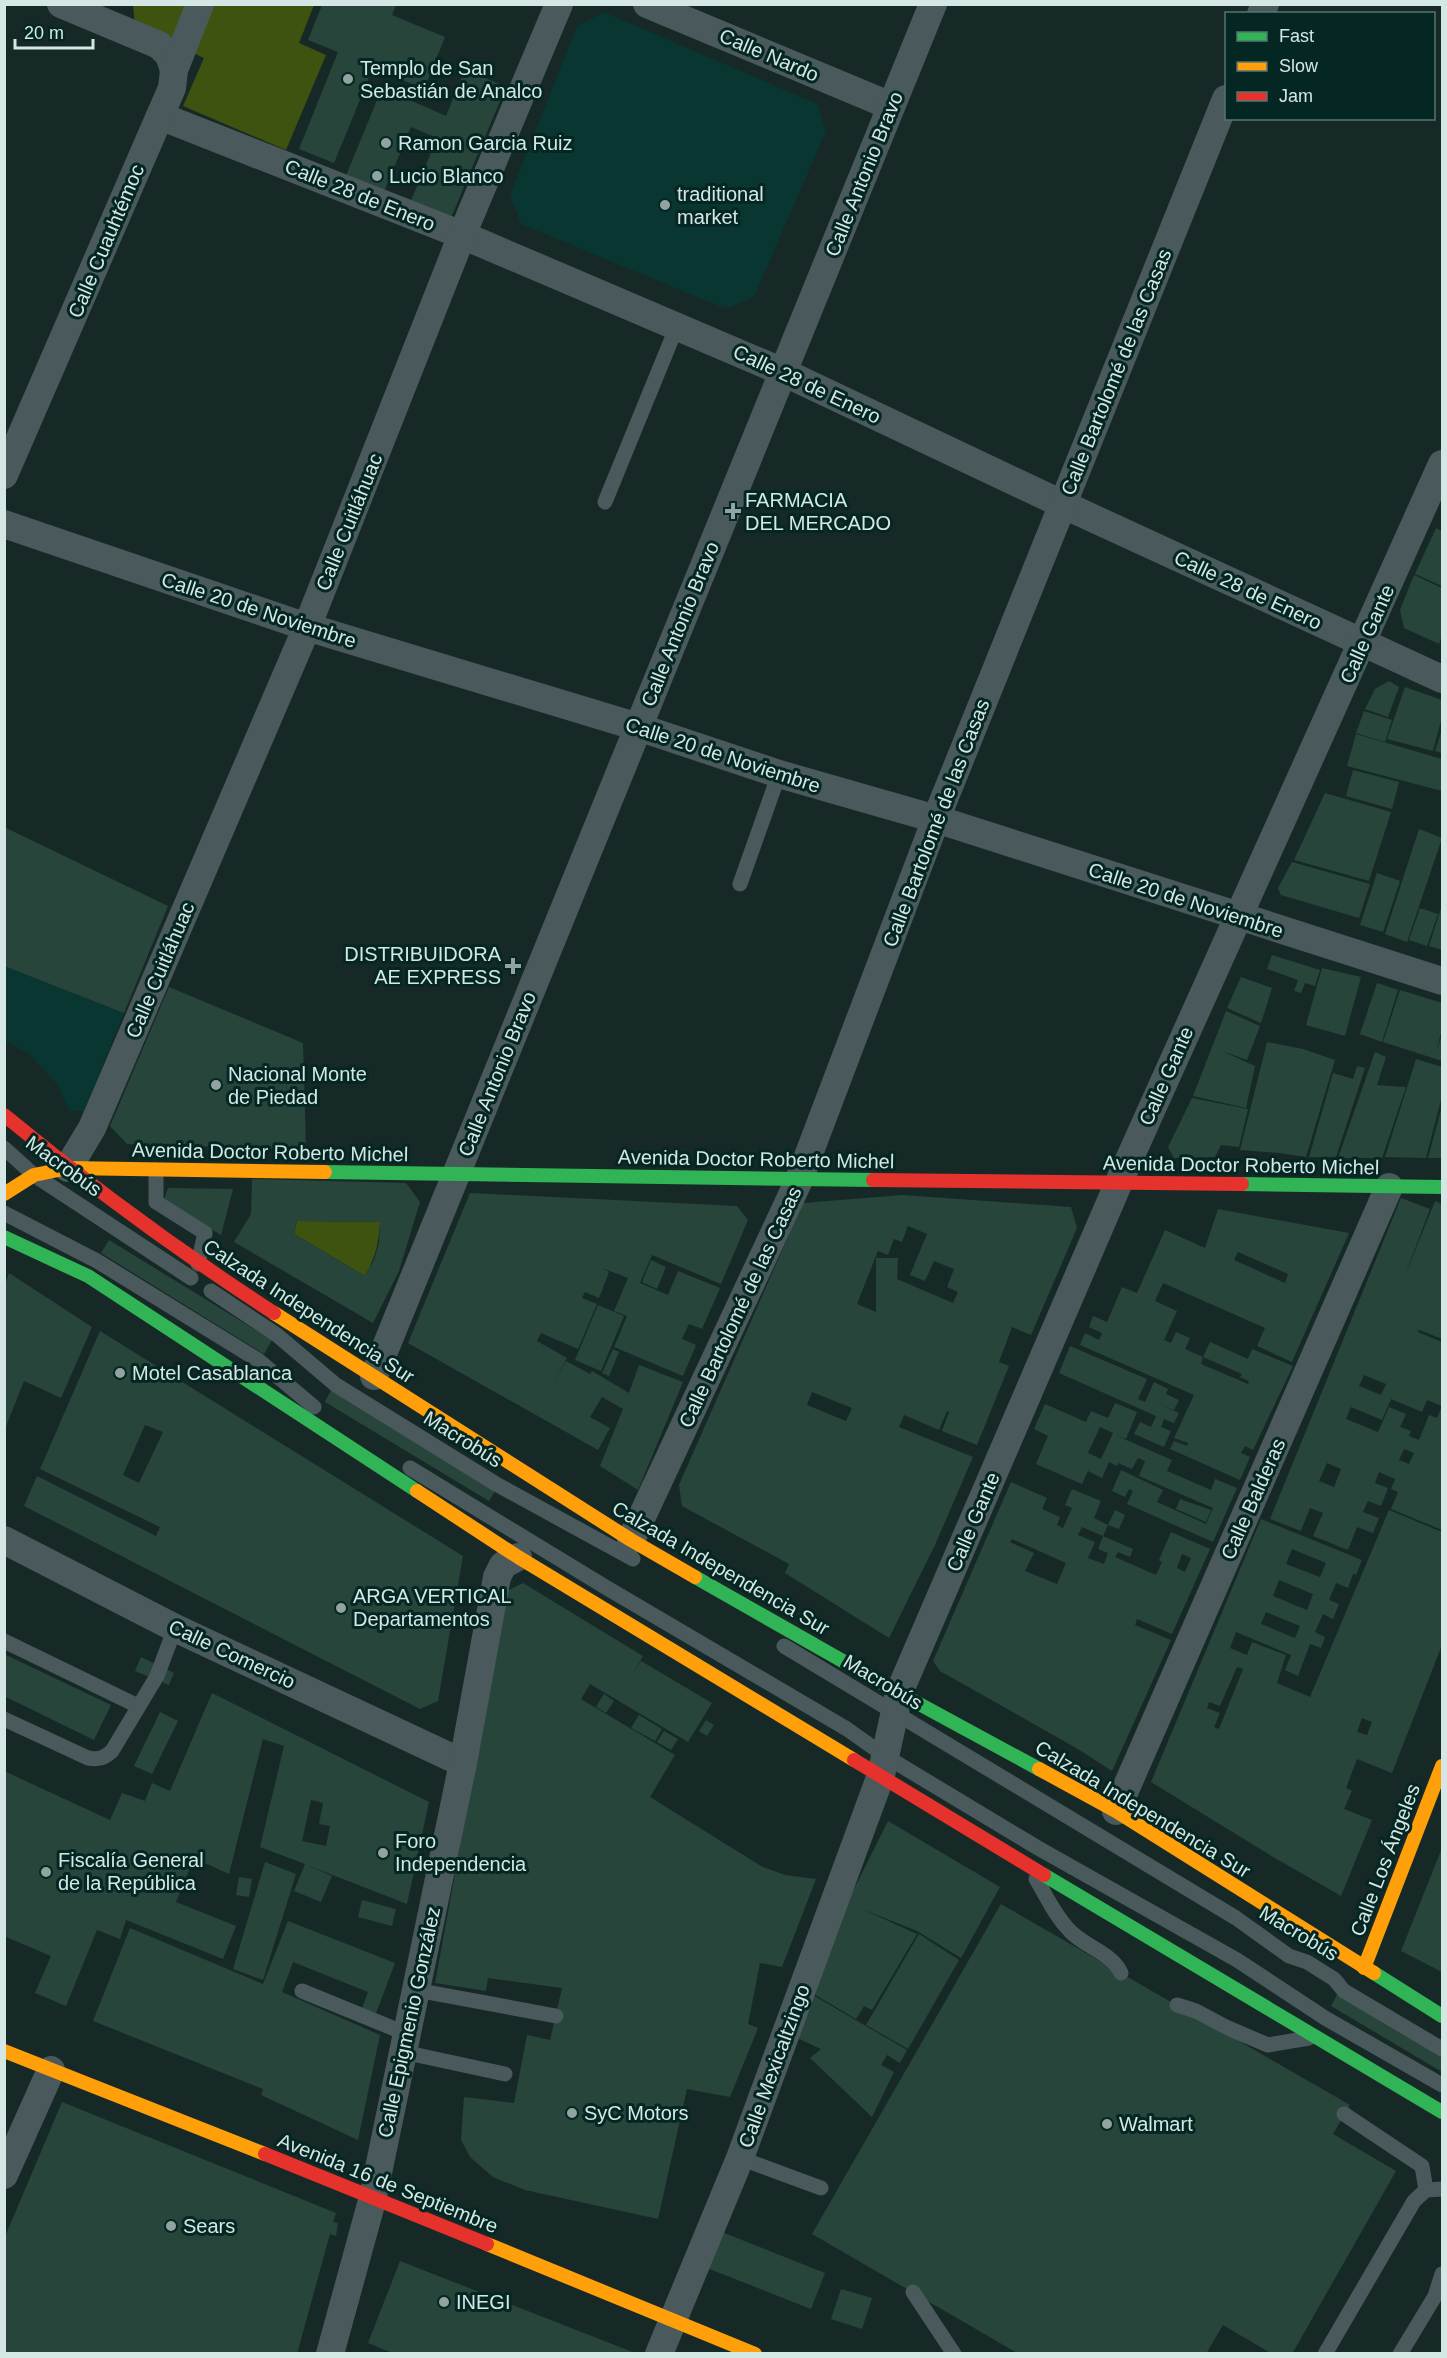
<svg xmlns="http://www.w3.org/2000/svg" width="1447" height="2358" viewBox="0 0 1447 2358" font-family="Arial,sans-serif">
	<style>
		.built { fill: #0a3631 }
		.green { fill: #3f5311 }
		.building { fill: #27453a; fill-rule: evenodd }
		.lines { fill: none; stroke-linecap: round; stroke-linejoin: round }
		.lane { stroke: #49595c; stroke-width: 15 }
		.street { stroke: #49595c; stroke-width: 28 }
		.fast { stroke: #30b455; stroke-width: 14 }
		.slow { stroke: #ff9f0a; stroke-width: 14 }
		.jam { stroke: #e5322d; stroke-width: 14 }
		.poi-dot { fill: #92a4a2; stroke: #042723; stroke-width: 2 }
		.labels { text-anchor: middle; dominant-baseline: central; stroke-width: 6; stroke-linejoin: round; paint-order: stroke }
		.street-label { font-size: 20px; fill: #d4e7e4; stroke: #042723 }
		.poi-label { font-size: 20px; fill: #d4e7e4; stroke: #042723; text-anchor: start }
	</style>
	<rect width="100%" height="100%" fill="#172927"/>
	<g class="built">
		<path d="M604 12 817 104 826 131 754 297 726 309 521 224 510 195 577 26Z"/>
		<path d="M4 966 124 1013 84 1111H69L58 1085 29 1054 5 1041Z"/>
	</g>
	<g class="green">
		<path d="M133 5H314L299 43 326 55 286 150 183 106 204 58 135 26Z"/>
		<path d="M297 1221 380 1222C379 1243 375 1258 365 1276L294 1234Z"/>
	</g>
	<g class="building">
		<path d="M322 5H396L392 15 445 37 424 89 373 68 334 163 299 149 338 52 308 40Z"/>
		<path d="M465 69 506 87 450 220 410 203 437 138 411 127 383 194 345 178 382 88 446 116Z"/>
		<path d="M1436 528 1442 531V586L1415 574Z"/>
		<path d="M1414 575 1442 588V635L1439 644 1404 628 1400 610Z"/>
		<path d="M1389 681 1399 687 1388 717 1365 709 1375 689Z"/>
		<path d="M1405 687 1442 700V717L1433 751 1387 739Z"/>
		<path d="M1364 711 1392 720 1385 742 1356 733Z"/>
		<path d="M1442 729V753L1435 751Z"/>
		<path d="M1356 734 1442 759V791L1347 766Z"/>
		<path d="M1353 770 1399 782 1392 809 1346 796Z"/>
		<path d="M1325 793 1391 812 1369 881 1294 860Z"/>
		<path d="M4 827 168 906 124 1013 4 966Z"/>
		<path d="M1419 829 1442 838 1407 942 1385 934Z"/>
		<path d="M1292 862 1370 884 1359 918 1281 895 1278 888Z"/>
		<path d="M1377 873 1400 881 1383 932 1360 925Z"/>
		<path d="M1442 905V950L1429 946Z"/>
		<path d="M1420 908 1438 914 1427 946 1409 940Z"/>
		<path d="M1272 955 1320 970 1315 986 1305 983 1301 993 1294 991 1298 980 1267 969Z"/>
		<path d="M1322 968 1361 977 1345 1036 1306 1025Z"/>
		<path d="M1241 977 1272 988 1261 1023 1227 1008Z"/>
		<path d="M1377 983 1398 990 1382 1042 1360 1034Z"/>
		<path d="M169 987 303 1043 306 1150 127 1144 110 1126Z"/>
		<path d="M1400 990 1442 1003V1030L1436 1051 1442 1035V1061L1383 1042Z"/>
		<path d="M1226 1011 1260 1026 1247 1060 1222 1051 1255 1066 1246 1108 1193 1096Z"/>
		<path d="M1267 1042 1303 1049 1335 1060 1306 1157 1279 1153 1240 1150Z"/>
		<path d="M1375 1052 1386 1057 1377 1085 1406 1087 1382 1158H1338Z"/>
		<path d="M1416 1059 1442 1067V1096L1426 1158 1385 1157Z"/>
		<path d="M1357 1066 1365 1068 1336 1157H1309L1333 1073 1353 1079Z"/>
		<path d="M1192 1098 1248 1109 1239 1147 1221 1145 1215 1157 1174 1158 1168 1147Z"/>
		<path d="M1442 1106V1158H1428Z"/>
		<path d="M252 1179 406 1183 420 1202 399 1271 373 1323 234 1242 251 1214ZM297 1221 380 1222 379 1242 374 1260 365 1276 294 1234Z"/>
		<path d="M168 1188 233 1189 221 1235 164 1200Z"/>
		<path d="M470 1193 737 1206 748 1220 721 1284 652 1255 640 1283 668 1295 678 1271 720 1288 702 1329 689 1324 682 1339 696 1345 683 1376 614 1347 627 1316 614 1311 628 1278 602 1268 609 1272 599 1298 585 1292 582 1298 597 1304 578 1349 541 1333 537 1341 567 1358 553 1384 566 1361 590 1374 592 1371 629 1393 639 1365 683 1382 638 1490 600 1466 623 1409 602 1397 590 1417 610 1428 598 1450 408 1343Z"/>
		<path d="M902 1195 1071 1207 1077 1228 1031 1335 1012 1327 999 1362 1009 1366 977 1445 942 1431 949 1412 947 1411 939 1430 904 1415 899 1427 973 1457 935 1545 889 1638 785 1573 789 1564 682 1506 679 1485 803 1203ZM908 1226 927 1234 910 1275 925 1281 934 1261 954 1269 947 1287 958 1292 953 1303 897 1279 898 1258H876V1312L857 1304 878 1251 888 1255 894 1239 902 1242ZM812 1392 852 1408 846 1421 807 1405Z"/>
		<path d="M1401 1198 1430 1209 1404 1278 1435 1201 1442 1204V1339L1419 1330 1418 1332 1442 1342V1530L1391 1509 1398 1492 1391 1489 1395 1479 1379 1472 1375 1483 1388 1488 1381 1506 1368 1501 1363 1512 1379 1518 1373 1533 1357 1527 1348 1550 1313 1536 1323 1513 1310 1508 1301 1531 1270 1519ZM1364 1375 1386 1384 1381 1395 1359 1386ZM1391 1399 1422 1412 1427 1400 1442 1406 1437 1418 1429 1415 1419 1440 1409 1436 1411 1431 1400 1427 1406 1414 1389 1407 1378 1432 1346 1419 1351 1407 1382 1420ZM1404 1449 1414 1453 1409 1464 1399 1460ZM1327 1463 1341 1469 1334 1487 1319 1481Z"/>
		<path d="M1218 1209 1349 1233 1292 1362 1257 1346 1265 1328 1163 1283 1155 1301 1177 1311 1164 1340 1171 1343 1176 1332 1190 1338 1185 1349 1203 1357 1201 1364 1248 1384 1249 1381 1240 1377 1242 1374 1203 1357 1210 1342 1248 1359 1252 1349 1293 1366 1253 1450 1245 1446 1241 1453 1250 1457 1240 1480 1170 1449 1174 1441 1187 1446 1188 1443 1174 1438 1194 1395 1080 1345 1085 1333 1099 1340 1102 1333 1089 1327 1093 1316 1107 1322 1122 1287 1137 1293 1165 1230 1205 1248ZM1238 1252 1288 1274 1285 1283 1234 1260Z"/>
		<path d="M109 1240 272 1340 264 1354 101 1253Z"/>
		<path d="M651 1260 666 1267 657 1289 642 1282Z"/>
		<path d="M9 1273 92 1327 61 1398 24 1381 5 1429 4 1288Z"/>
		<path d="M598 1305 624 1316 601 1371 575 1360Z"/>
		<path d="M100 1331 463 1556 438 1701 420 1709 24 1506 37 1476 156 1536 160 1527 40 1469ZM145 1425 163 1432 139 1483 123 1475Z"/>
		<path d="M1070 1346 1147 1379 1138 1399 1145 1402 1154 1382 1168 1389 1166 1394 1179 1400 1174 1410 1161 1405 1179 1413 1174 1423 1164 1419 1161 1427 1171 1431 1164 1447 1134 1434 1140 1422 1151 1427 1156 1416 1059 1373Z"/>
		<path d="M613 1349 619 1352 609 1376 602 1373Z"/>
		<path d="M332 1388 497 1488 489 1501 325 1402Z"/>
		<path d="M1115 1403 1137 1412 1126 1439 1115 1435 1172 1460 1167 1471 1211 1490 1215 1479 1237 1488 1213 1542 1127 1504 1133 1491 1129 1489 1125 1497 1112 1491 1121 1470 1163 1490 1157 1502 1206 1524 1213 1508 1139 1476 1145 1461 1138 1458 1132 1469 1118 1463 1117 1466 1109 1462 1102 1478 1088 1471 1082 1484 1036 1464 1048 1436 1034 1429 1045 1404 1086 1422 1091 1411 1108 1418ZM1100 1427 1113 1433 1101 1459 1088 1453Z"/>
		<path d="M1011 1482 1047 1498 1042 1509 1060 1517 1057 1525 1063 1528 1072 1508 1065 1505 1072 1489 1101 1501 1094 1518 1108 1525 1103 1536 1082 1527 1078 1535 1095 1542 1088 1558 1104 1564 1108 1553 1098 1549 1103 1536 1133 1549 1130 1557 1118 1552 1115 1557 1156 1575 1162 1562 1159 1560 1171 1532 1210 1549 1172 1634 1137 1619 1135 1625 1171 1640 1112 1771 1078 1749 940 1671 933 1661ZM1012 1539 1066 1563 1057 1584 1025 1571 1034 1553 1010 1542ZM1182 1554 1191 1558 1185 1572 1177 1568Z"/>
		<path d="M1180 1499 1211 1510 1206 1522 1176 1509Z"/>
		<path d="M1115 1510 1125 1515 1119 1529 1108 1525Z"/>
		<path d="M1389 1510 1442 1532V1645L1392 1773 1357 1759 1346 1788 1352 1791 1344 1809 1372 1820 1341 1896 1275 1858 1151 1782 1261 1519 1362 1560 1356 1575 1353 1574 1348 1588 1336 1583 1329 1600 1339 1604 1333 1619 1323 1614 1315 1632 1325 1637 1321 1648 1310 1644 1298 1676 1285 1670 1291 1655 1236 1632 1230 1648 1247 1655 1252 1642 1286 1655 1277 1683 1310 1697ZM1292 1549 1326 1563 1320 1577 1286 1564ZM1279 1580 1313 1594 1307 1610 1273 1596ZM1266 1612 1300 1626 1295 1638 1261 1624ZM1237 1667 1243 1669 1219 1729 1214 1727 1220 1713 1207 1708 1209 1702 1220 1706ZM1362 1718 1372 1722 1367 1735 1357 1732Z"/>
		<path d="M523 1583 643 1656 632 1675 641 1661 712 1703 688 1742 590 1684 581 1699 675 1755 650 1797 761 1866 785 1875 816 1879 782 1967 760 1963 748 2024 758 2028 730 2097 687 2089 658 2219 525 2190 493 2177 470 2157 461 2140 464 2097 514 2103 527 2035 550 2040 562 1988 488 1978 486 1991 435 1983 507 1591Z"/>
		<path d="M4 1654 111 1705 94 1740 4 1696Z"/>
		<path d="M141 1657 174 1673 169 1685 135 1671Z"/>
		<path d="M212 1693 429 1802 407 1904 307 1865 332 1876 321 1902 294 1891 305 1864 260 1847 284 1746 263 1739 229 1874 194 1858 176 1902 236 1926 223 1959 126 1920 120 1939 97 1930 66 2006 35 1993 51 1956 4 1936V1771L110 1820 122 1793 145 1801 152 1783 170 1791ZM311 1800 323 1803 319 1824 330 1826 326 1846 302 1841Z"/>
		<path d="M604 1694 614 1701 606 1713 596 1707Z"/>
		<path d="M160 1712 178 1721 152 1774 134 1766Z"/>
		<path d="M639 1715 662 1729 655 1741 631 1728Z"/>
		<path d="M706 1720 714 1725 707 1736 699 1731Z"/>
		<path d="M664 1731 678 1739 671 1750 657 1742Z"/>
		<path d="M888 1821 1000 1887 961 1958 917 1931 862 1909 917 1934 872 2010 864 2006 856 2019 812 1993 847 1903Z"/>
		<path d="M1442 1848V1972L1401 1951Z"/>
		<path d="M265 1862 296 1874 263 1980 233 1969Z"/>
		<path d="M239 1877 252 1879 249 1897 236 1895Z"/>
		<path d="M362 1900 396 1909 392 1926 358 1917Z"/>
		<path d="M1001 1904 1350 2105 1333 2134 1396 2171 1292 2354H1272L1223 2325 1206 2354H1019L812 2234Z"/>
		<path d="M288 1921 395 1963 375 2016 361 2011 368 1992 293 1962 282 1992 380 2035 358 2140 261 2095 263 2089 93 2021 130 1928 263 1984Z"/>
		<path d="M919 1934 959 1960 908 2049 866 2025Z"/>
		<path d="M1339 1991 1442 2053V2072L1331 2006Z"/>
		<path d="M811 1994 907 2050 900 2063 887 2055 881 2065 894 2072 872 2117 810 2058 821 2049 795 2037Z"/>
		<path d="M62 2102 336 2213 333 2222 338 2223 336 2236 330 2234 297 2354H4V2239Z"/>
		<path d="M717 2230 825 2273 811 2309 702 2266Z"/>
		<path d="M400 2261 635 2353V2354H395L368 2343Z"/>
		<path d="M841 2289 872 2298 862 2329 831 2319Z"/>
	</g>
	<g class="lines">
		<g class="lane">
			<path d="M605 502 677 326"/>
			<path d="M740 884 779 774"/>
			<path d="M4 1148 34 1175 191 1278"/>
			<path d="M156 1170V1202L205 1233 198 1264"/>
			<path d="M4 1213 97 1261 258 1360 314 1407"/>
			<path d="M211 1291 277 1335 336 1385 496 1484 633 1559"/>
			<path d="M410 1468 607 1588 847 1729 885 1756 1038 1848 1237 1960 1325 2018 1442 2085"/>
			<path d="M4 1641 138 1706"/>
			<path d="M784 1646 1236 1918 1289 1956 1307 1962 1334 1979 1344 1991 1442 2049"/>
			<path d="M4 1719 88 1758C99 1760 104 1758 112 1751L157 1676 175 1628"/>
			<path d="M1036 1879C1047 1897 1055 1916 1070 1931 1085 1947 1112 1953 1121 1973"/>
			<path d="M416 1990 556 2016"/>
			<path d="M302 1991 407 2034"/>
			<path d="M1177 2005 1196 2011 1228 2028 1268 2045 1309 2038"/>
			<path d="M403 2052 505 2074"/>
			<path d="M1344 2114 1422 2166 1426 2190"/>
			<path d="M740 2158 821 2188"/>
			<path d="M913 2292 954 2354"/>
			<path d="M1325 2354 1414 2201 1426 2190 1442 2189"/>
			<path d="M1400 2354 1435 2296 1442 2274"/>
		</g>
		<g class="street">
			<path d="M61 4 159 45 169 55 174 70"/>
			<path d="M647 4 891 106"/>
			<path d="M1261 14 1265 4"/>
			<path d="M160 116 462 235 783 372 1062 504 1442 679"/>
			<path d="M4 475 172 88 174 70 200 4"/>
			<path d="M4 524 307 627 638 727 779 774 936 819 1442 981"/>
			<path d="M68 1168 92 1128 307 627 462 235 559 4"/>
			<path d="M374 1376 933 4"/>
			<path d="M4 1540 175 1628 463 1763"/>
			<path d="M631 1540 799 1180 936 819 1226 99"/>
			<path d="M1116 1811 1389 1187"/>
			<path d="M4 2175 51 2070"/>
			<path d="M330 2354 373 2197 463 1763 497 1577 503 1565 518 1557"/>
			<path d="M659 2354 740 2158 881 1775 899 1693 1119 1182 1442 464"/>
		</g>
		<g class="fast">
			<path d="M325 1172 873 1180"/>
			<path d="M1242 1184 1442 1187"/>
			<path d="M4 1237 88 1276 417 1491"/>
			<path d="M695 1577 899 1693 1039 1769"/>
			<path d="M1044 1875 1442 2112"/>
			<path d="M1374 1973 1442 2016"/>
		</g>
		<g class="slow">
			<path d="M4 1194 34 1175 68 1168 325 1172"/>
			<path d="M274 1313 631 1540 695 1577"/>
			<path d="M417 1491 518 1557 854 1760"/>
			<path d="M1039 1769 1116 1811 1374 1973"/>
			<path d="M1364 1968 1442 1766"/>
			<path d="M4 2051 265 2154"/>
			<path d="M487 2244 755 2354"/>
		</g>
		<g class="jam">
			<path d="M4 1115C90 1186 180 1252 274 1313"/>
			<path d="M873 1180 1242 1184"/>
			<path d="M854 1760 1044 1875"/>
			<path d="M265 2154 487 2244"/>
		</g>
	</g>
	<g class="poi-dot">
		<circle cx="348" cy="79" r="6"/>
		<circle cx="386" cy="143" r="6"/>
		<circle cx="377" cy="176" r="6"/>
		<circle cx="665" cy="205" r="6"/>
		<path d="M730 502h6v6h6v6h-6v6h-6v-6h-6v-6h6z"/>
		<path d="M510 957h6v6h6v6h-6v6h-6v-6h-6v-6h6z"/>
		<circle cx="216" cy="1085" r="6"/>
		<circle cx="120" cy="1373" r="6"/>
		<circle cx="341" cy="1608" r="6"/>
		<circle cx="383" cy="1853" r="6"/>
		<circle cx="46" cy="1872" r="6"/>
		<circle cx="572" cy="2113" r="6"/>
		<circle cx="1107" cy="2124" r="6"/>
		<circle cx="171" cy="2226" r="6"/>
		<circle cx="444" cy="2302" r="6"/>
	</g>
	<g class="labels">
		<g class="street-label">
			<text transform="translate(769 55) rotate(23)">Calle Nardo</text>
			<text transform="translate(864 174) rotate(-68)">Calle Antonio Bravo</text>
			<text transform="translate(360 195) rotate(22)">Calle 28 de Enero</text>
			<text transform="translate(106 241) rotate(-67)">Calle Cuauhtémoc</text>
			<text transform="translate(1116 372) rotate(-68)">Calle Bartolomé de las Casas</text>
			<text transform="translate(807 384) rotate(25)">Calle 28 de Enero</text>
			<text transform="translate(349 522) rotate(-68)">Calle Cuitláhuac</text>
			<text transform="translate(1248 590) rotate(25)">Calle 28 de Enero</text>
			<text transform="translate(259 610) rotate(18)">Calle 20 de Noviembre</text>
			<text transform="translate(680 624) rotate(-68)">Calle Antonio Bravo</text>
			<text transform="translate(1367 634) rotate(-66)">Calle Gante</text>
			<text transform="translate(723 755) rotate(18)">Calle 20 de Noviembre</text>
			<text transform="translate(936 823) rotate(-69)">Calle Bartolomé de las Casas</text>
			<text transform="translate(1186 900) rotate(18)">Calle 20 de Noviembre</text>
			<text transform="translate(160 970) rotate(-67)">Calle Cuitláhuac</text>
			<text transform="translate(497 1074) rotate(-68)">Calle Antonio Bravo</text>
			<text transform="translate(1166 1076) rotate(-66)">Calle Gante</text>
			<text transform="translate(270 1152) rotate(1)">Avenida Doctor Roberto Michel</text>
			<text transform="translate(756 1159) rotate(1)">Avenida Doctor Roberto Michel</text>
			<text transform="translate(1241 1165) rotate(1)">Avenida Doctor Roberto Michel</text>
			<text transform="translate(64 1166) rotate(36)">Macrobús</text>
			<text transform="translate(740 1307) rotate(-65)">Calle Bartolomé de las Casas</text>
			<text transform="translate(309 1311) rotate(33)">Calzada Independencia Sur</text>
			<text transform="translate(463 1439) rotate(32)">Macrobús</text>
			<text transform="translate(1253 1499) rotate(-66)">Calle Balderas</text>
			<text transform="translate(973 1522) rotate(-67)">Calle Gante</text>
			<text transform="translate(721 1568) rotate(30)">Calzada Independencia Sur</text>
			<text transform="translate(232 1654) rotate(25)">Calle Comercio</text>
			<text transform="translate(883 1682) rotate(31)">Macrobús</text>
			<text transform="translate(1143 1809) rotate(31)">Calzada Independencia Sur</text>
			<text transform="translate(1385 1860) rotate(-69)">Calle Los Ángeles</text>
			<text transform="translate(1299 1933) rotate(31)">Macrobús</text>
			<text transform="translate(409 2022) rotate(-78)">Calle Epigmenio González</text>
			<text transform="translate(774 2066) rotate(-70)">Calle Mexicaltzingo</text>
			<text transform="translate(388 2183) rotate(22)">Avenida 16 de Septiembre</text>
		</g>
		<g class="poi-label">
			<text x="360" y="68">Templo de San<tspan x="360" dy="23">Sebastián de Analco</tspan></text>
			<text x="398" y="143">Ramon Garcia Ruiz</text>
			<text x="389" y="176">Lucio Blanco</text>
			<text x="677" y="194">traditional<tspan x="677" dy="23">market</tspan></text>
			<text x="745" y="500">FARMACIA<tspan x="745" dy="23">DEL MERCADO</tspan></text>
			<text x="501" y="954" text-anchor="end">DISTRIBUIDORA<tspan x="501" dy="23">AE EXPRESS</tspan></text>
			<text x="228" y="1074">Nacional Monte<tspan x="228" dy="23">de Piedad</tspan></text>
			<text x="132" y="1373">Motel Casablanca</text>
			<text x="353" y="1596">ARGA VERTICAL<tspan x="353" dy="23">Departamentos</tspan></text>
			<text x="395" y="1841">Foro<tspan x="395" dy="23">Independencia</tspan></text>
			<text x="58" y="1860">Fiscalía General<tspan x="58" dy="23">de la República</tspan></text>
			<text x="584" y="2113">SyC Motors</text>
			<text x="1119" y="2124">Walmart</text>
			<text x="183" y="2226">Sears</text>
			<text x="456" y="2302">INEGI</text>
		</g>
	</g>
	<rect width="1447" height="2358" fill="none" stroke="#d4e7e4" stroke-width="12"/>
	<rect x="1225" y="12" width="210" height="108" fill="#042723" stroke="#577470" stroke-width="1.5"/>
	<rect x="1237" y="32" width="30" height="9" fill="#30b455" stroke="#577470" stroke-width="1.5"/>
	<text x="1279" y="42" font-size="18" fill="#d4e7e4">Fast</text>
	<rect x="1237" y="62" width="30" height="9" fill="#ff9f0a" stroke="#577470" stroke-width="1.5"/>
	<text x="1279" y="72" font-size="18" fill="#d4e7e4">Slow</text>
	<rect x="1237" y="92" width="30" height="9" fill="#e5322d" stroke="#577470" stroke-width="1.5"/>
	<text x="1279" y="102" font-size="18" fill="#d4e7e4">Jam</text>
	<path d="M15 39v9h78v-9" fill="none" stroke="#d4e7e4" stroke-width="3"/>
	<text x="24" y="39" font-size="18" fill="#d4e7e4" stroke="#042723" stroke-width="4.5" paint-order="stroke">20 m</text>
</svg>
